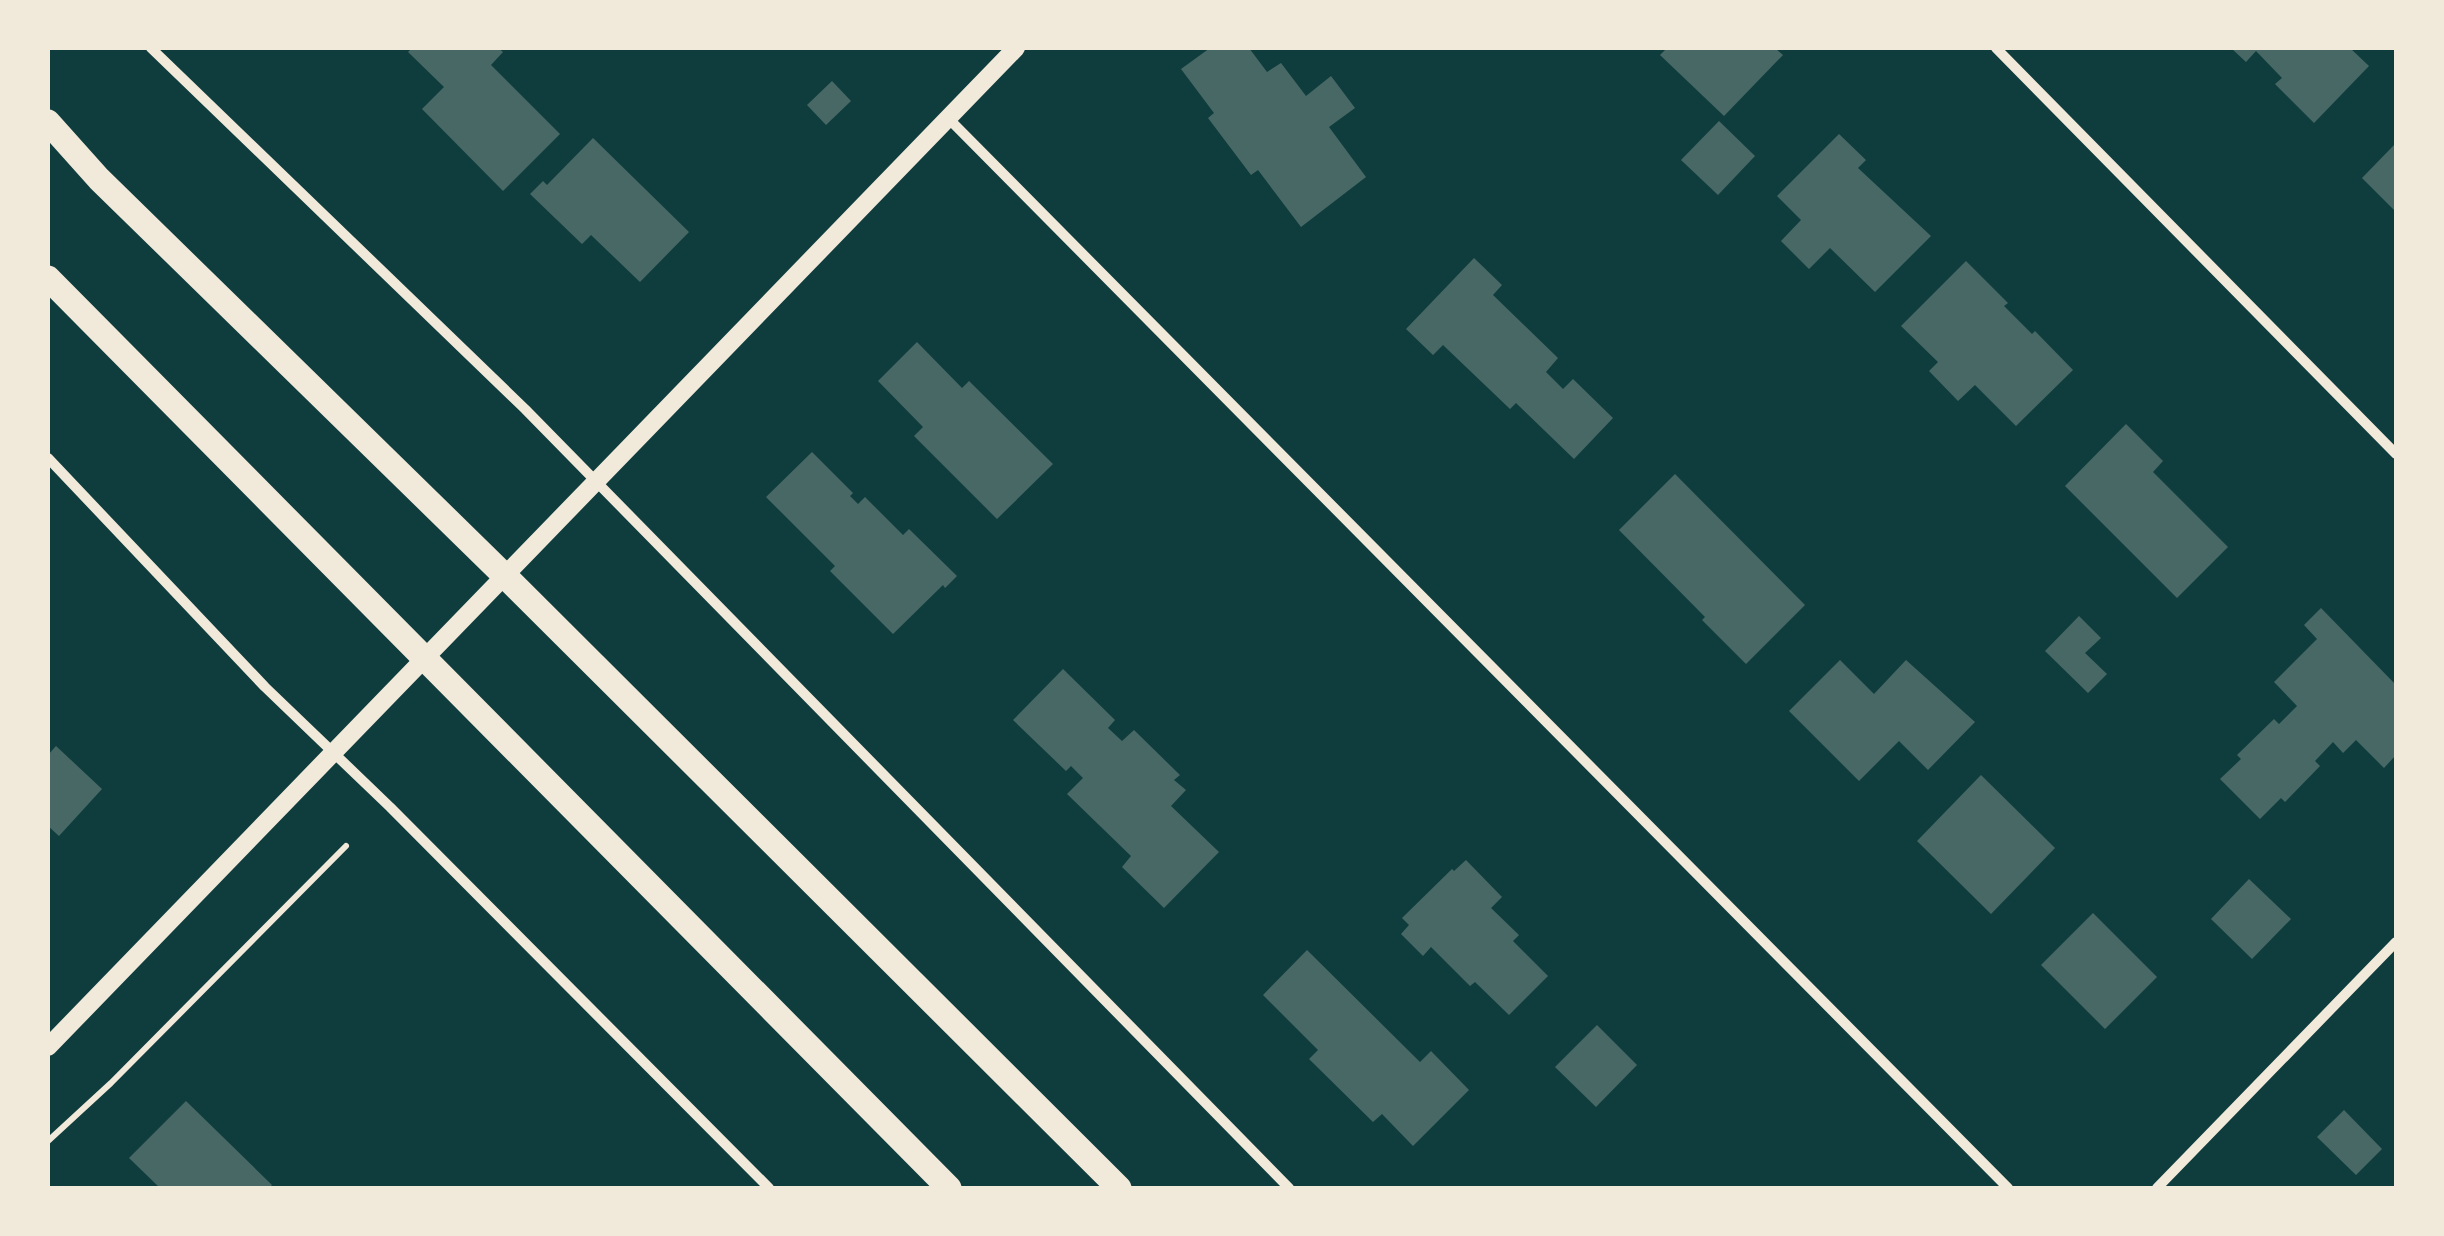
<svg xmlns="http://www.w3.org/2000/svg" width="2444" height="1236" viewBox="0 0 2444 1236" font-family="Raleway,sans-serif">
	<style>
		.building { fill: #486865 }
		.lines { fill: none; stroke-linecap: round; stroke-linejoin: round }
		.path { stroke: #f1e9da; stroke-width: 6 }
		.minor { stroke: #f1e9da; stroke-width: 10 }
		.tertiary { stroke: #f1e9da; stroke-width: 18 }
		.primary { stroke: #f1e9da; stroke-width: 25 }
	</style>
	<rect width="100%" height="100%" fill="#0f3d3e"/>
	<g class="building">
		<path d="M412 48H498L503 52 491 65 560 134 503 191 422 109 444 87 408 52Z"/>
		<path d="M1210 48H1249L1267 72 1281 63 1306 96 1331 76 1355 108 1329 127 1366 177 1301 227 1258 170 1251 175 1208 118 1214 113 1181 69Z"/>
		<path d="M1667 48H1775L1783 55 1724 116 1660 55Z"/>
		<path d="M2231 48H2350L2369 66 2314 123 2275 84 2282 78 2256 51 2246 62Z"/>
		<path d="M832 81 851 101 826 125 807 105Z"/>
		<path d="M1719 121 1755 156 1718 195 1681 160Z"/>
		<path d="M1839 134 1866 160 1858 168 1931 236 1875 292 1830 248 1809 269 1781 241 1801 220 1777 196Z"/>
		<path d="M593 138 689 232 640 282 591 235 582 244 530 194 543 181 547 185Z"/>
		<path d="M2396 143V212L2362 178Z"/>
		<path d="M1474 258 1502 285 1493 295 1558 358 1546 372 1563 389 1573 379 1613 418 1574 459 1516 403 1510 409 1443 345 1433 355 1406 329Z"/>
		<path d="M1966 261 2008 303 2004 306 2032 334 2035 331 2073 370 2016 426 1975 385 1958 401 1929 371 1938 362 1901 326Z"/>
		<path d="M917 342 962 388 969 381 1053 464 997 519 914 436 923 427 878 381Z"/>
		<path d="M2126 424 2163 461 2153 472 2228 547 2177 598 2065 486Z"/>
		<path d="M812 452 853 493 850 496 858 504 865 497 903 535 909 529 957 576 945 588 943 585 893 634 830 571 835 566 766 497Z"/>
		<path d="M1675 474 1805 605 1746 664 1702 620 1705 617 1619 530Z"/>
		<path d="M2321 608 2396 685 2394 701 2396 703V755L2384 768 2356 740 2343 753 2333 742 2315 761 2320 766 2285 802 2281 798 2260 819 2220 779 2241 759 2237 755 2274 719 2279 724 2297 706 2274 682 2317 639 2304 625Z"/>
		<path d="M2079 616 2101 638 2085 653 2107 674 2088 693 2045 651Z"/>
		<path d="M1840 660 1874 694 1906 660 1975 722 1928 770 1899 741 1859 781 1789 711Z"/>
		<path d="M1063 669 1115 720 1108 728 1122 741 1134 730 1180 775 1174 780 1186 790 1171 806 1219 852 1164 908 1122 867 1131 856 1067 794 1083 778 1071 766 1066 771 1013 720Z"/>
		<path d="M56 746 102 789 59 836 48 826V755Z"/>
		<path d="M1981 775 2055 848 1991 914 1917 841Z"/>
		<path d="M1466 860 1502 897 1491 908 1519 935 1513 941 1548 976 1509 1015 1475 982 1470 986 1431 947 1423 956 1401 934 1409 925 1402 918 1452 869 1454 871Z"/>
		<path d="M2249 879 2291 919 2252 959 2211 919Z"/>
		<path d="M2093 913 2157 977 2105 1029 2041 965Z"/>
		<path d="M1307 950 1420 1062 1431 1051 1469 1090 1413 1146 1382 1114 1373 1122 1309 1059 1318 1050 1263 995Z"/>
		<path d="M1597 1025 1637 1065 1596 1107 1555 1067Z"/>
		<path d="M186 1101 272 1185 269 1188H160L129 1158Z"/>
		<path d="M2344 1110 2382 1149 2356 1175 2317 1137Z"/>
	</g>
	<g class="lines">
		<path class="path" d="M48 1141 111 1083 346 846"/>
		<g class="minor">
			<path d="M151 48 525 409 1289 1188"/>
			<path d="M1996 48 2396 454"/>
			<path d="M948 118 2008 1188"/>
			<path d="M48 458 265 687 390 807 769 1188"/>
			<path d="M2157 1188 2396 942"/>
		</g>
		<path class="tertiary" d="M48 1047 1016 48"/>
		<g class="primary">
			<path d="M48 122 99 179 504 575 1119 1188"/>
			<path d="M48 278 949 1188"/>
		</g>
	</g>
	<rect width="2444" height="1236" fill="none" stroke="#f1e9da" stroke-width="100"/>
</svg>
